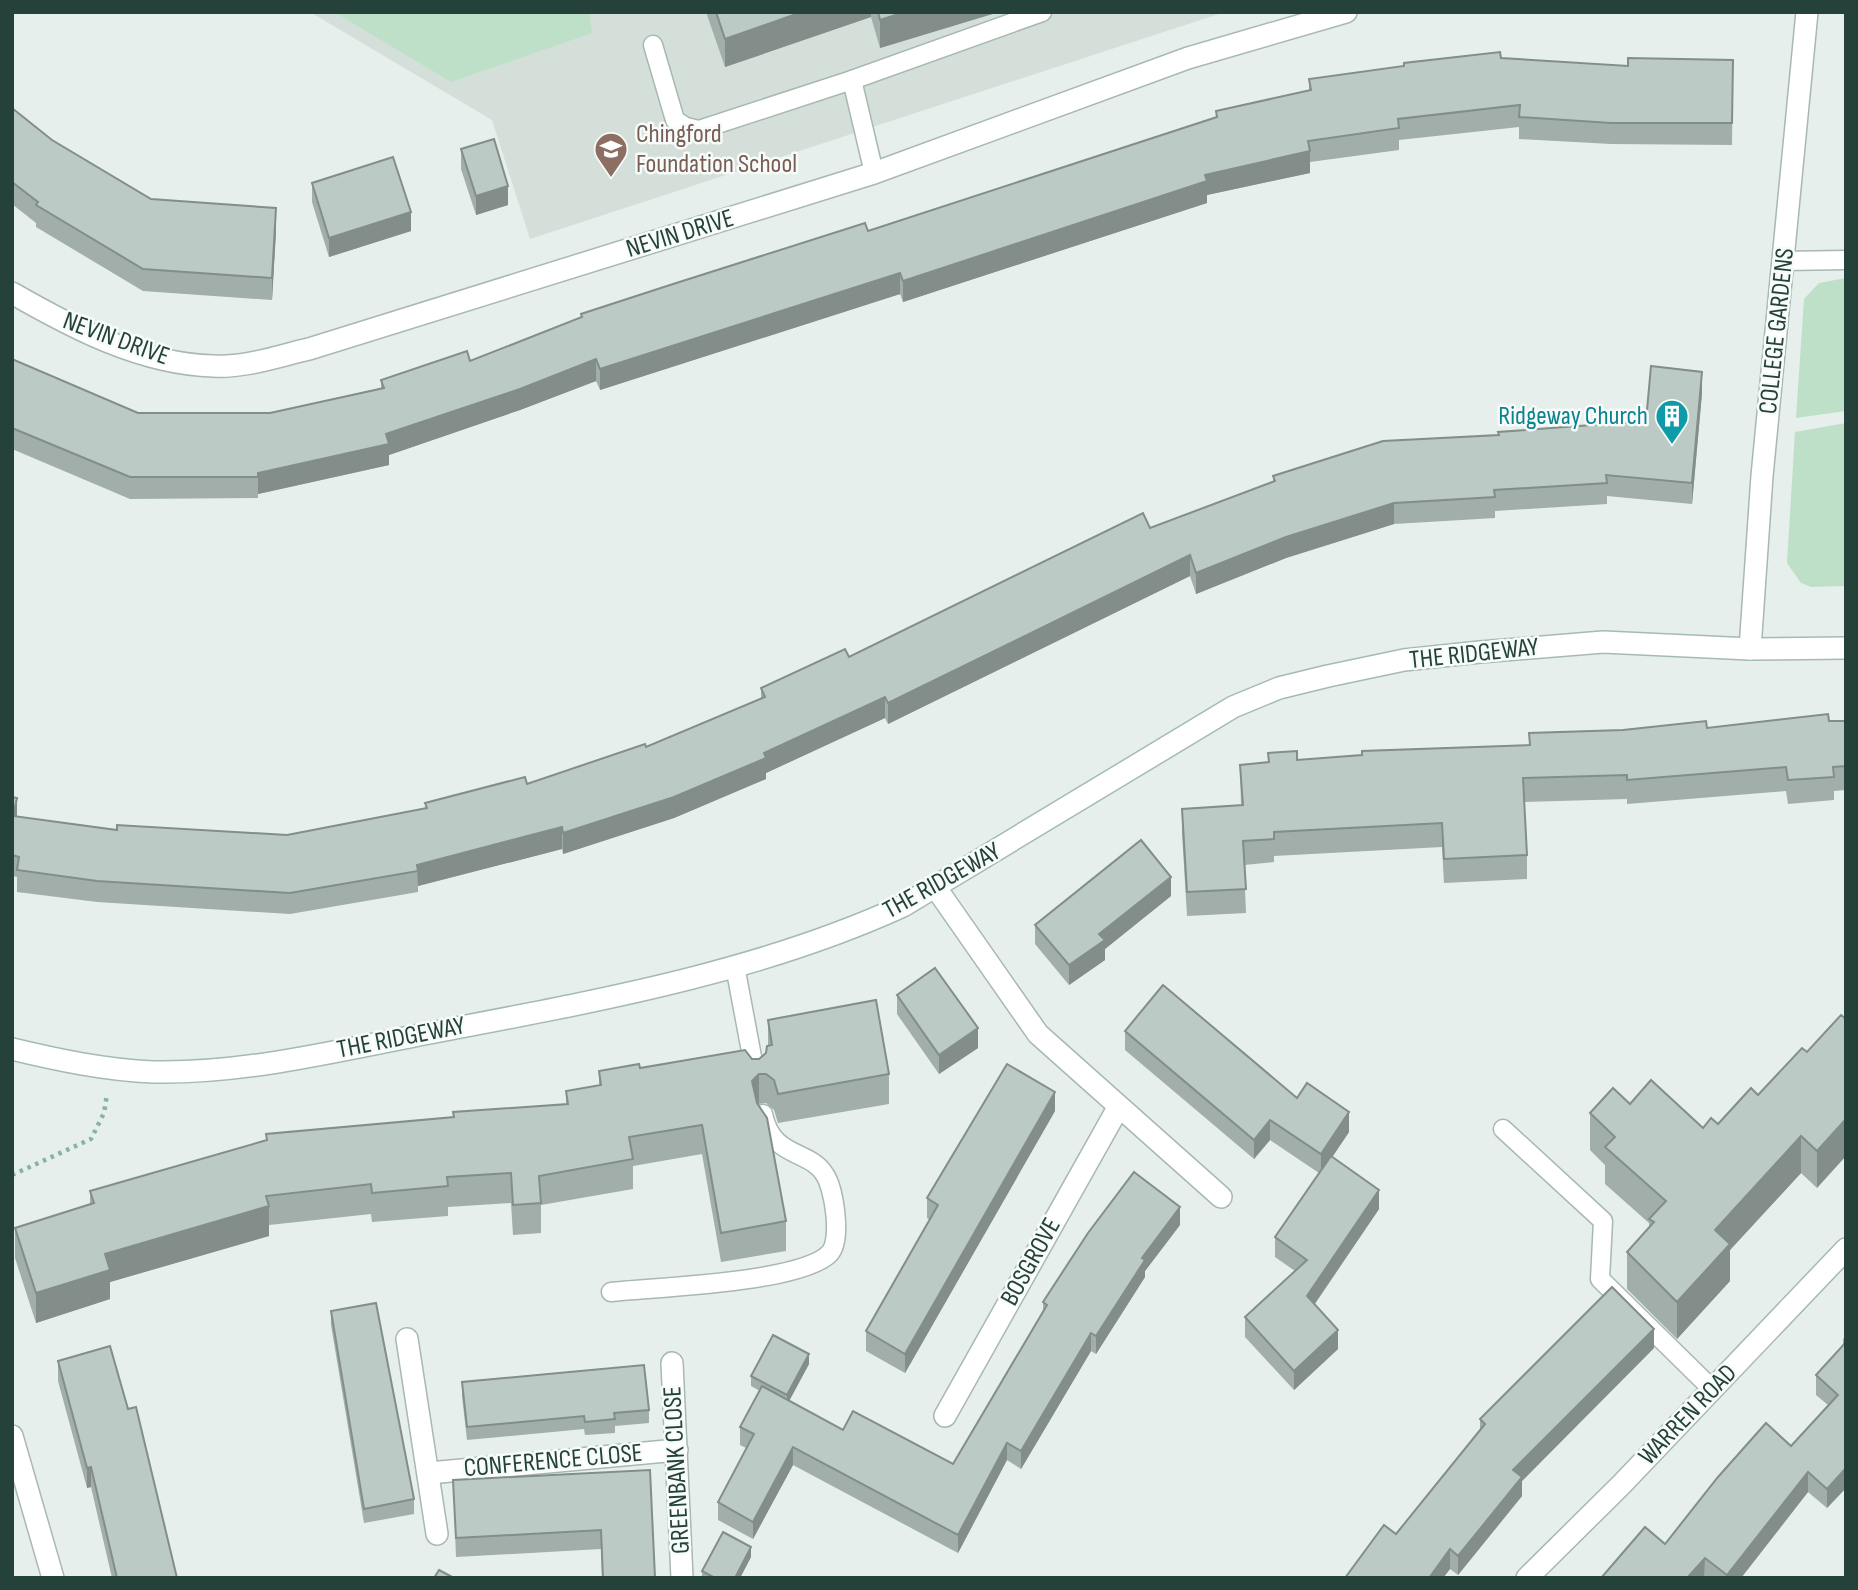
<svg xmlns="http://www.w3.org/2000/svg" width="1858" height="1590" viewBox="0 0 1858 1590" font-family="'Sofia Sans Condensed',sans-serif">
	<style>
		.built { fill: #d4dfda }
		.green { fill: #bfe0c8 }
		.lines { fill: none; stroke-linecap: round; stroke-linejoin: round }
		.service-casing { stroke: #a8b8b2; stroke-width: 21 }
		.minor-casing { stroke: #a8b8b2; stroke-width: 24 }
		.secondary-casing { stroke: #a4bbb3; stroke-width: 24 }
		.path { stroke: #86b3a5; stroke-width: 4.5; stroke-dasharray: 3.5 5; stroke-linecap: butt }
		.service { stroke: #fff; stroke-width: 18 }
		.minor { stroke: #fff; stroke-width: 21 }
		.secondary { stroke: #fff; stroke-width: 21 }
		.wall { fill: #a1aea9 }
		.shaded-wall { fill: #838d89 }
		.building { fill: #bbcac4; stroke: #838d89; stroke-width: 2 }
		.labels { text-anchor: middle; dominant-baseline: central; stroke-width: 5; stroke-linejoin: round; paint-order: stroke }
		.education-label { font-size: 26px; fill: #785e54; stroke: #f7fbf9; text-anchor: start }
		.street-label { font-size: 26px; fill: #24423a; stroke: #f7fbf9 }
		.culture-label { font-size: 26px; fill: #0d838f; stroke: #f7fbf9; text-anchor: end }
	</style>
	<rect width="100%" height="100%" fill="#e6efeb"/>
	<path class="built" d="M310 12H1225L530 239 492 120Z"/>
	<g class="green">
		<path d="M334 12H589L592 33 451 82Z"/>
		<path d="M1846 278V411L1796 418 1804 299 1819 283Z"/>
		<path d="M1846 423V586L1811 587 1801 583 1787 563 1795 432Z"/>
	</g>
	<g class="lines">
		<defs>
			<g id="service">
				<path d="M653 45 675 120 686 127 699 130 852 80 1042 12"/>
				<path d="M852 80 874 173"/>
				<path d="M1784 261 1846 260"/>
				<path d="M735 966 756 1078"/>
				<path d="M1503 1129 1603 1221 1600 1279 1712 1389"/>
				<path d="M611 1292C657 1287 802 1283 830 1253 842 1239 834 1189 825 1175 810 1149 772 1159 763 1114"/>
			</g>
			<g id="minor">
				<path d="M12 293C73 328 141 364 213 366 245 368 278 356 309 349L874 173 1188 58 1346 12"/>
				<path d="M1750 649 1762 476 1807 12"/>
				<path d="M936 888 1038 1034 1221 1197"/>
				<path d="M407 1339 437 1534"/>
				<path d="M672 1363 682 1578"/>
				<path d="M945 1416 1118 1108"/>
				<path d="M12 1436 53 1578"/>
				<path d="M429 1473 677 1450"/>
				<path d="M1527 1578 1621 1485 1846 1249"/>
			</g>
			<path id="secondary" d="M12 1049C58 1060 105 1070 153 1072 245 1074 340 1050 430 1033 590 1002 754 974 903 906L1233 707 1279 688 1328 676 1404 660 1480 652 1603 642 1750 649 1846 648"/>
		</defs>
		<use href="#service" class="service-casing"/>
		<use href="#minor" class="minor-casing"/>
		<use href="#secondary" class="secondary-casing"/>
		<path class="path" d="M12 1175 91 1139 104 1113 107 1094"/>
		<use href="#service" class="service"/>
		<use href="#minor" class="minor"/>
		<use href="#secondary" class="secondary"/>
	</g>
	<g class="wall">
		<path d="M706 12H999L880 48 871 17 725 67Z"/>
		<path d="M1501 58 1628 66 1733 60 1732 145 1611 144 1519 139V127L1399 140V150L1310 162V173L1207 195V203L903 302 900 294 600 390 596 381 520 410 389 455V465L258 494V498L130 499 12 449V359L138 413H270L381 388V380L470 361 581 317V314L868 231 1216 117V111L1309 90V79Z"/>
		<path d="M12 108 52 140 151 199 276 231 272 300 143 291 36 227V223L12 204Z"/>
		<path d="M461 149 508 205 476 215 461 169Z"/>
		<path d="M312 183 411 231 329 257 312 202Z"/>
		<path d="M1845 341H1846V383L1845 370Z"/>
		<path d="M1702 393 1692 504 1607 496V504L1495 511V518L1394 524 1286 558 1196 594 1190 576 888 724 885 718 766 773V779L674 818 563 854 562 849 418 886V892L290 914 97 902 17 892V877L12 876V797L17 817 117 830 287 835 425 809V803L527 784 646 747 761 699V688L849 657 1150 528 1273 482V476L1498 435 1646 421Z"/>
		<path d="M1846 721V790L1834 791V800L1788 804 1786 791 1627 804V799L1524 802 1527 855V879L1444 883 1442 847 1274 856V862L1244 865 1246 913 1187 916 1182 833V809L1241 805 1240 765 1268 762V753L1297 760 1529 745 1707 728Z"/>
		<path d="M1171 896 1105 949V960L1069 985 1035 944V925Z"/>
		<path d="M897 995 978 1048 939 1074 897 1014Z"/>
		<path d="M1841 1015 1817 1188 1801 1173 1730 1250V1281L1677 1339 1627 1289V1252L1649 1228V1223L1605 1184V1165L1590 1150V1113L1630 1104 1703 1128 1718 1124 1758 1095 1807 1052Z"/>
		<path d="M768 1020 889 1074V1104L778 1123 774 1110 766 1103 758 1104 786 1221V1251L721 1262 702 1154 633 1166V1189L541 1205V1233L513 1235 511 1203 448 1207V1216L372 1222 371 1214 269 1225V1236L110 1282V1299L36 1323 15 1258V1228L90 1204V1191L266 1141V1134L453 1117 566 1105V1091L599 1085V1071L640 1068 752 1059H759L766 1053 768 1046Z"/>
		<path d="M1125 1031 1297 1098 1349 1132 1332 1157 1379 1209 1315 1304 1338 1349 1294 1390 1245 1337V1317L1295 1271 1275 1257V1237L1319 1173 1270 1140 1254 1159 1125 1050Z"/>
		<path d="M1055 1111 905 1373 866 1351V1331L930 1220 927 1218V1198Z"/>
		<path d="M1180 1225 1145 1271V1277L1096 1354 1091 1351 1021 1469 1007 1460 958 1553 793 1465 753 1539 718 1520V1502L746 1448 740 1445V1427L760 1391 751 1386V1376L809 1364 789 1401 843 1430 953 1464 1043 1311V1302Z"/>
		<path d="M331 1311 414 1499V1514L364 1523 331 1325Z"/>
		<path d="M1846 1336V1488L1827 1508 1808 1492 1741 1578H1601L1665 1544 1791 1446 1828 1405 1816 1395V1375L1843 1345V1339Z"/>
		<path d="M1654 1348 1522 1481V1496L1458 1575 1450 1569 1443 1578H1345L1396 1534 1480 1431V1419Z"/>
		<path d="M58 1361 177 1578H112L91 1487 87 1488 58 1381Z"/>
		<path d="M462 1382 649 1410V1423L615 1426V1433L585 1435 584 1429 467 1440 462 1396Z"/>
		<path d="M650 1470 655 1578H602L601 1549 456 1557 453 1480Z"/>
		<path d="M751 1557 740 1578H702V1571Z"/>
	</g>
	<g class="shaded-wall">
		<path d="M802 12H871V17L725 67V39Z"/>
		<path d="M905 12H999L880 48V20Z"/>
		<path d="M1310 151V173L1207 195V203L903 302V281L1205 175Z"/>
		<path d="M508 186V205L476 215V196Z"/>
		<path d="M276 208V231L272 300V278Z"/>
		<path d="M411 212V231L329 257V238Z"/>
		<path d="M900 273V294L600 390V369Z"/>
		<path d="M596 359V381L520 410 389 455V465L258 494V473L386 434Z"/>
		<path d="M1702 372V393L1692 504V483Z"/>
		<path d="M1394 503V524L1286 558 1196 594V573L1286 537Z"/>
		<path d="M1190 555V576L888 724V703Z"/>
		<path d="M885 697V718L766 773V779L674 818 563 854V833L764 753Z"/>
		<path d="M17 798V819L13 816Z"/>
		<path d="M562 827V849L418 886 417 865Z"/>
		<path d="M1171 877V896L1105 949V960L1069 985V965L1099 934Z"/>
		<path d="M978 1028V1048L939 1074V1055Z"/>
		<path d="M759 1074V1103L752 1111V1081Z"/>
		<path d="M1055 1092V1111L905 1373V1354Z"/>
		<path d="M1349 1112V1132L1321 1174V1154Z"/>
		<path d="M1846 1119V1156L1817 1188V1151Z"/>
		<path d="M1270 1120V1140L1254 1159V1140Z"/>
		<path d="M1801 1136V1173L1730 1250V1281L1677 1339V1302L1715 1230Z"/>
		<path d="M1379 1190V1209L1307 1315V1296Z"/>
		<path d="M269 1206V1236L110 1282V1299L36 1323V1293L105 1254Z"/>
		<path d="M1180 1207V1225L1145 1271V1277L1096 1354V1336L1142 1258Z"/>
		<path d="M1654 1329V1348L1522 1481V1496L1458 1575V1556L1513 1470Z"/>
		<path d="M1338 1330V1349L1294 1390V1371Z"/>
		<path d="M1091 1333V1351L1021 1469V1451Z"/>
		<path d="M809 1354V1364L787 1405V1395Z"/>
		<path d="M1007 1443V1460L958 1553V1535Z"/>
		<path d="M793 1447V1465L753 1539V1522Z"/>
		<path d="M91 1467V1487L87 1488V1468Z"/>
		<path d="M1846 1468V1488L1827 1508V1489Z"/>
		<path d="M1808 1472V1492L1741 1578H1727V1575Z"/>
		<path d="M751 1547V1557L740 1578H735Z"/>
		<path d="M1450 1549V1569L1443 1578H1429Z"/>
		<path d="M1705 1558 1704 1578H1687Z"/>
	</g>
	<g class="building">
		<path d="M716 12H802L725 39Z"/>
		<path d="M878 12H905L880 20Z"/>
		<path d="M1500 52 1501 58 1628 66V58L1733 60 1732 123H1611L1519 117 1520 105 1398 119 1399 128 1308 141 1310 151 1205 175 1207 181 903 281 900 273 600 369 596 359 520 389 386 434 389 444 258 473V477H130L12 428V359L138 413H270L384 388 381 380 467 351 470 361 582 317 581 314 670 285 865 223 868 231 1217 117 1216 111 1311 90 1309 79 1404 66V63Z"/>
		<path d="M12 108 52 140 151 199 276 208 272 278 143 269 36 205 38 202 12 182Z"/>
		<path d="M494 139 508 186 476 196 461 149Z"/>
		<path d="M393 157 411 212 329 238 312 183Z"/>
		<path d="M1651 366 1702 372 1692 483 1606 475 1607 483 1494 490 1495 497 1394 503 1286 537 1196 573 1190 555 888 703 885 697 764 753 766 758 674 797 563 833 562 827 417 865 418 871 290 893 97 881 17 870 19 857 12 855V797L17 798 13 816 117 830V825L287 835 427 808 425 803 525 777 527 784 645 744 646 747 765 697 761 688 845 649 849 657 1143 513 1150 528 1275 481 1273 476 1383 441 1499 435 1498 432 1646 421Z"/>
		<path d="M1828 714 1829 721H1846V766L1833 767 1834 777 1788 780 1786 767 1627 780V775L1523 778 1527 855 1444 859 1442 823 1274 832V839L1243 841 1246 889 1187 892 1182 809 1243 805 1240 765 1269 762 1268 753 1297 751V760L1362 755V751L1530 745 1529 733 1623 730 1706 721 1707 728Z"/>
		<path d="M1141 840 1171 877 1099 934 1105 940 1069 965 1035 925Z"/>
		<path d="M935 968 978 1028 939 1055 897 995Z"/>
		<path d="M1163 985 1297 1098 1307 1083 1349 1112 1321 1154 1270 1120 1254 1140 1125 1031Z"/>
		<path d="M876 1000 889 1074 778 1094 774 1080 766 1074H759L752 1081 757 1103 767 1118 786 1221 721 1233 702 1125 629 1137 633 1159 539 1176 541 1203 513 1205 511 1173 447 1177 448 1186 372 1193 371 1184 266 1196 269 1206 105 1254 110 1270 36 1293 15 1228 94 1203 90 1191 267 1140 266 1134 454 1117 453 1112 568 1104 566 1091 601 1085 599 1071 639 1064 640 1068 745 1050 752 1059H759L766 1053 767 1046 772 1045 768 1020Z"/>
		<path d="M1841 1015 1846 1019V1119L1817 1151 1801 1136 1715 1230 1730 1244 1677 1302 1627 1252 1654 1222 1649 1219 1666 1201 1605 1147 1615 1137 1590 1113 1613 1088 1630 1104 1651 1080 1703 1128 1711 1118 1718 1124 1751 1088 1758 1095 1802 1048 1807 1052Z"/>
		<path d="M1007 1064 1055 1092 905 1354 866 1331 938 1205 927 1198Z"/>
		<path d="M1331 1156 1379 1190 1307 1296 1338 1330 1294 1371 1245 1317 1307 1260 1275 1237Z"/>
		<path d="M1134 1172 1180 1207 1142 1258 1145 1260 1096 1336 1091 1333 1021 1451 1007 1443 958 1535 793 1447 753 1522 718 1502 754 1434 740 1427 762 1386 843 1430 853 1411 953 1464 1047 1305 1043 1302 1088 1233Z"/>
		<path d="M1612 1287 1654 1329 1513 1470 1522 1477 1458 1556 1450 1549 1429 1578H1345L1384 1525 1396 1534 1485 1424 1480 1419Z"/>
		<path d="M376 1303 414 1499 364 1509 331 1311Z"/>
		<path d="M773 1335 809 1354 787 1395 751 1376Z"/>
		<path d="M1846 1342V1468L1827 1489 1808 1472 1727 1575 1705 1558 1687 1578H1601L1645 1527 1665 1544 1718 1477 1766 1423 1791 1446 1838 1395 1816 1375Z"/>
		<path d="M110 1346 128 1409 136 1407 177 1578H117L91 1467 87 1468 58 1361Z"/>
		<path d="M644 1365 649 1410 614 1413 615 1419 585 1422 584 1416 467 1427 462 1382Z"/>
		<path d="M650 1470 655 1578H603L601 1530 456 1538 453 1480Z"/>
		<path d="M723 1532 751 1547 735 1578H715L702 1571Z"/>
		<path d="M439 1570 454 1578H434Z"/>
	</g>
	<defs>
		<symbol id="school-pin" viewBox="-11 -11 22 30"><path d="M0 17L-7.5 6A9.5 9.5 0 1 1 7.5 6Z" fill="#8d6e63" stroke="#f7fbf9"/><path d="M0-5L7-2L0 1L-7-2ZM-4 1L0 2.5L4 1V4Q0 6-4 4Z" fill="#fff"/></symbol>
		<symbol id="building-pin" viewBox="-11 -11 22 30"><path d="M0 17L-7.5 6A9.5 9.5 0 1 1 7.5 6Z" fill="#0f9aa8" stroke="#f7fbf9"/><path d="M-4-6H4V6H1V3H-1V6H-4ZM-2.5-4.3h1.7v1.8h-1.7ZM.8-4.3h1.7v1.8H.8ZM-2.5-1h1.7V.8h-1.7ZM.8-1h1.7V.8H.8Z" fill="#fff"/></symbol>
	</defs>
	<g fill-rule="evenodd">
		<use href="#school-pin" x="592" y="130" width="38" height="52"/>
		<use href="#building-pin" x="1653" y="397" width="38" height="52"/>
	</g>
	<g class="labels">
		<g class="education-label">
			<text x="636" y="134">Chingford<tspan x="636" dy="30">Foundation School</tspan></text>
		</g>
		<g class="street-label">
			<text transform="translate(680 234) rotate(-17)">NEVIN DRIVE</text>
			<text transform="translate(1777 331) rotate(-84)">COLLEGE GARDENS</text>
			<text transform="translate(116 339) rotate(20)">NEVIN DRIVE</text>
			<text transform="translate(1474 654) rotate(-6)">THE RIDGEWAY</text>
			<text transform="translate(942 881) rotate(-29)">THE RIDGEWAY</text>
			<text transform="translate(401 1038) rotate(-11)">THE RIDGEWAY</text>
			<text transform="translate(1031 1262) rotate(-61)">BOSGROVE</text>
			<text transform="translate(1688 1415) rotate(-46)">WARREN ROAD</text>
			<text transform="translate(553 1461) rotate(-5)">CONFERENCE CLOSE</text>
			<text transform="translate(677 1470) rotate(-93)">GREENBANK CLOSE</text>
		</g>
		<g class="culture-label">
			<text x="1648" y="416">Ridgeway Church</text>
		</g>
	</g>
	<rect width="1858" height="1590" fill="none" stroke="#24423a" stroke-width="28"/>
</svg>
